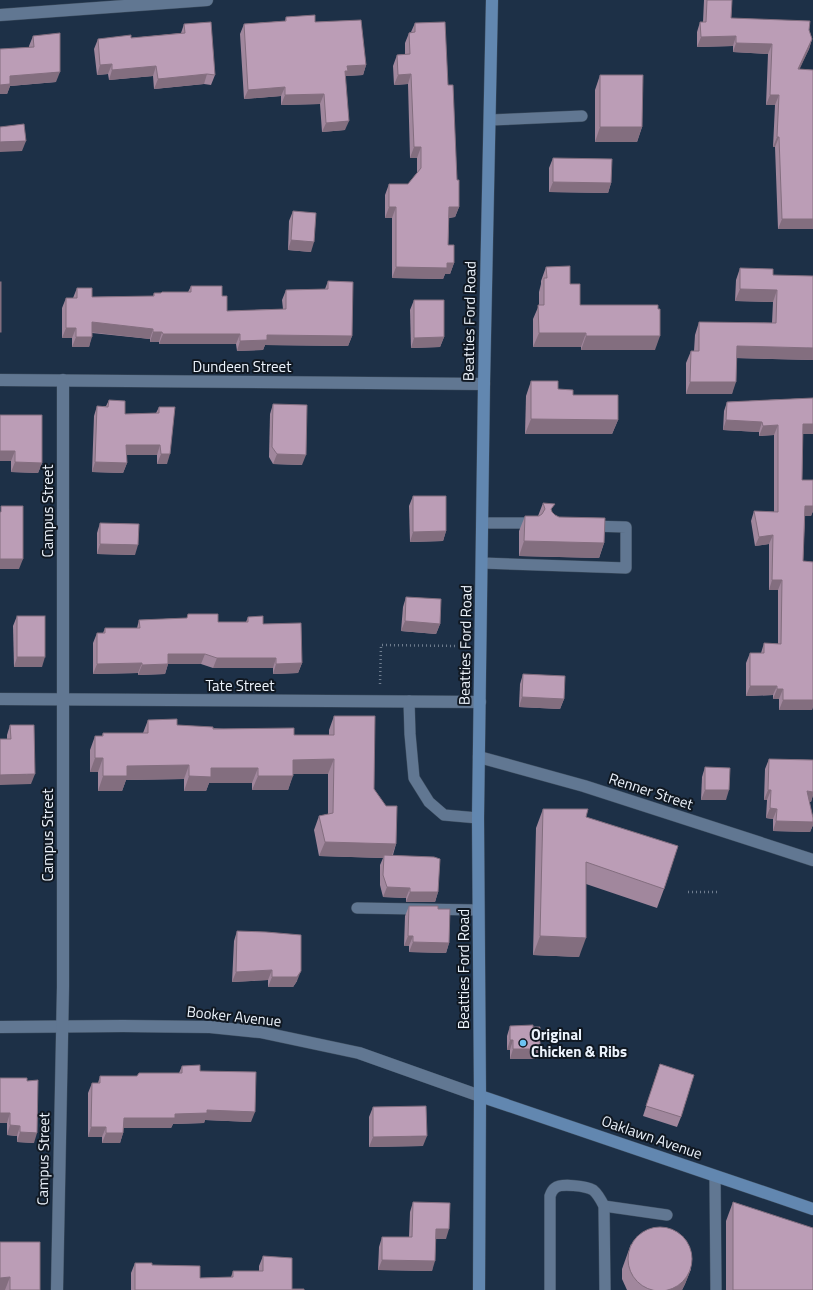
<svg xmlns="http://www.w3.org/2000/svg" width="813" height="1290" viewBox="0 0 813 1290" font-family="'Titillium Web',sans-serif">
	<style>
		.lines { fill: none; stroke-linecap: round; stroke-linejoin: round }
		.lane-casing { stroke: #3d4d5f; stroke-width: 12 }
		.street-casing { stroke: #3d4d5f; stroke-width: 13 }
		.secondary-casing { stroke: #3d4d5f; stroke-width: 13 }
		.path { stroke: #6f7d8f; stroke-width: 2.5; stroke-dasharray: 1 3; stroke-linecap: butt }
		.lane { stroke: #617792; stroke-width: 11 }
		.street { stroke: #617792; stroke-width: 12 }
		.secondary { stroke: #6287b0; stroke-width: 12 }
		.wall { fill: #a1879d }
		.shaded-wall { fill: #836e7f }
		.building { fill: #bb9db6; stroke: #836e7f }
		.poi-dot { fill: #6cc3f2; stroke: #101822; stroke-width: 1.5 }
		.labels { text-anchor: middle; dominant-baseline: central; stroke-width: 4; stroke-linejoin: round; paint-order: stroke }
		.street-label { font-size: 15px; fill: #ecf3fc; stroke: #101822 }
		.poi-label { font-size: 15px; font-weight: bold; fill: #ecf3fc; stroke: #101822; text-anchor: start }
	</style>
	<rect width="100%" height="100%" fill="#1d3047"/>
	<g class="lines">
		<defs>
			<g id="lane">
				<path d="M490 120 582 116"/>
				<path d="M482 523H533"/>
				<path d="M482 563 626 568V527L590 526"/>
				<path d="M409 701 410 734 414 778 429 802 444 815 478 818"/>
				<path d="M357 908 478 910"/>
				<path d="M715 1176 716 1290"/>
				<path d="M604 1206 667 1215"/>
				<path d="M550 1290V1196C551 1193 552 1190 555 1188 561 1183 586 1186 593 1190 598 1194 601 1200 604 1206L605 1290"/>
			</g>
			<g id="street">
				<path d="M0 15 207 0"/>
				<path d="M0 380 484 384"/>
				<path d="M0 699 480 702"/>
				<path d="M479 757 584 786 813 860"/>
				<path d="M0 1027 123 1026 210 1027 260 1032 359 1053 480 1096"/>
				<path d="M57 1290 63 987V380"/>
			</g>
			<g id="secondary">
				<path d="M480 1096 813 1209"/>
				<path d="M479 1290 480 1096 478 818 484 384 492 0"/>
			</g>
		</defs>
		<use href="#lane" class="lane-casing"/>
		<use href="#street" class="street-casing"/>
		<use href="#secondary" class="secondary-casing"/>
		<g class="path">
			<path d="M380 684 381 645 458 646"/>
			<path d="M688 892H720"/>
		</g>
		<use href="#lane" class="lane"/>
		<use href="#street" class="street"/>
		<use href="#secondary" class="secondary"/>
	</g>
	<g class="wall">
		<path d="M704 0H732L731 18 809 30 812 39 809 49 799 69 813 70V229H778L775 147H773L775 105H766L768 54 733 52V46L697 47V32L700 22H703Z"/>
		<path d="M286 17 315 22 366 65 363 75 346 76 345 78V130L322 132 320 104 281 105V96L244 99 240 34 244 24 285 21Z"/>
		<path d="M415 23 448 85 459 207 455 217 449 218 448 245 454 263 450 274H445L443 279 392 278V218H385V195L389 184H408L417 173V158H410L408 84 394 85 393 66 397 55 405 54V43L409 33 411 32Z"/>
		<path d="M184 24 215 75 211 85 204 84 154 89 153 76 109 80 108 74 97 75 94 49 98 39 131 38 181 33Z"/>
		<path d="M33 36 56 82 10 86 7 94H0L29 47V46Z"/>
		<path d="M600 75 642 127 637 142H595V90Z"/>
		<path d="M553 158 611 183 608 193 549 192V168Z"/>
		<path d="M293 211 311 252 288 250 289 221Z"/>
		<path d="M546 267 570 284 580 305 655 350H581V347H533V319L539 305V292L541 284V281Z"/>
		<path d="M740 268 773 275 813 360 737 358 732 394H686V363L691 351H694L695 335 699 322 772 323 773 302 735 301 736 280Z"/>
		<path d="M328 281 352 336 348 346 265 345 263 350 237 351 236 344H159V342H150V339L92 333 89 347H72V338H62V308L66 298H73L77 288 92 297 153 296 154 293 188 292 191 286 222 296 227 311 283 309 282 300 286 290 325 289Z"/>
		<path d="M414 300 444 337 440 347 411 348 410 310Z"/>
		<path d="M531 381 558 389 573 395 618 420 612 434H525L526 396Z"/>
		<path d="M813 398V434H803L802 480H813V511L811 516H805L803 561 813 562V706L812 710H779V699H773V695L746 696V663L750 653H761L764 643 778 644V590H769V544L755 546 751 521 754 511 774 512V435L759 436V432L723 430 724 411 727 402Z"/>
		<path d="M109 400 125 414 156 413 159 407 167 464H157V455H127V463L123 473 92 472 94 416 97 406H106Z"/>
		<path d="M273 404 302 465 273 464 269 457 270 414Z"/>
		<path d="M0 415 42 463 38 473 11 472V461Z"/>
		<path d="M413 496 446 531 443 541 410 542 409 506Z"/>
		<path d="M543 503 552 511V512L555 515 604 543 599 558 519 556V531L525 516H538Z"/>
		<path d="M100 523 135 555 97 554V533Z"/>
		<path d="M406 597 440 624 436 634 401 631 403 607Z"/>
		<path d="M188 614 218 622H246L248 617 263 624 302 663 298 673 273 674V668H213L201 664H168L165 674 138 675V673L93 674V643L97 633H103L105 628H137L139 620 187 618Z"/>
		<path d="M17 616 42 667H14L13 626Z"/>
		<path d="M523 674 564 699 560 709 519 707 520 684Z"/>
		<path d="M334 716 374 789 396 844 393 855 438 892 435 902H406V898L383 897 380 885V865L383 858 319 856 314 830 319 816 328 814V774H293L288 790H252V783H209L206 791H184V779L126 780 122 791H98V772H90V750L95 736H102L103 733H143L148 720 177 725 294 735H329V730Z"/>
		<path d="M10 725 31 784 7 739V735Z"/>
		<path d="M769 759 813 760V795L811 802H809L813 818V825L810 832 773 831V819L766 818 767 800H764L765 769Z"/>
		<path d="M705 767 726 800H701L702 777Z"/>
		<path d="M543 809 664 889 657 908 586 884 579 957 533 955 536 828Z"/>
		<path d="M409 906 438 909 449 943 446 953 409 952V946H404L405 916Z"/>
		<path d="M237 931 297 981 293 987H268V980L232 982 234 941Z"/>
		<path d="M510 1026 540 1049 537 1059H510V1050H507V1036Z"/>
		<path d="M660 1064 681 1117 677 1127 643 1116Z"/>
		<path d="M182 1066 200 1071 251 1122 205 1120 204 1123 173 1124 171 1128H123V1133L120 1143H102V1137H88V1093L92 1083H98L100 1076H137L179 1073Z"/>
		<path d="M0 1078 34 1143 17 1142V1136L7 1135V1123Z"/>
		<path d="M373 1107 423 1146 369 1147V1117Z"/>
		<path d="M413 1202 446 1239H436L432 1271 378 1270 379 1247 382 1237H409L410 1212Z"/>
		<path d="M733 1202 813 1290H726V1221Z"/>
		<path d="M0 1242 40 1290H0Z"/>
		<path d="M631 1244 691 1269 685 1284 682 1290H627L622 1279V1269Z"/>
		<path d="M263 1256 292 1289 304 1290H131V1273L135 1263 152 1265 200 1278 231 1277 233 1271H259V1266Z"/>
	</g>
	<g class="shaded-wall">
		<path d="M736 36 733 46 697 47 701 37Z"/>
		<path d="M812 39 809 49 795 79 798 69Z"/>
		<path d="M736 43 772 44 768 54 733 52Z"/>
		<path d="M112 64 108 74 97 75 100 65Z"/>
		<path d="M366 65 363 75 346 76 344 81H341L347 66Z"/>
		<path d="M156 66 153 76 109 80 112 70Z"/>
		<path d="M60 72 56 82 10 86 7 94H0V85L10 76Z"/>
		<path d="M207 74 204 84 154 89 158 79Z"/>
		<path d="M411 74 408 84 394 85 398 75Z"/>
		<path d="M285 87 281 96 244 99 248 90Z"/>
		<path d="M324 94 320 104 281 105 285 95Z"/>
		<path d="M770 95H779L775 105H766Z"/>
		<path d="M349 121 345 130 322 132 326 123Z"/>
		<path d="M600 127H642L637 142H595Z"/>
		<path d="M777 137H779L775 147H773Z"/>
		<path d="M26 141 22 151 0 152V142Z"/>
		<path d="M414 147H421L417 158H410Z"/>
		<path d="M553 182 611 183 608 193 549 192Z"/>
		<path d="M389 207H396L392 218H385Z"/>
		<path d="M449 207H459L455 217 445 218Z"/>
		<path d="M782 219H813V229H778Z"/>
		<path d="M291 240 314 242 311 252 288 250Z"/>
		<path d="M447 263H454L450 274H445L443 279 392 278 396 267Z"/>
		<path d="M740 289 777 290 773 302 735 301Z"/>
		<path d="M92 322 153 329 150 339 89 332Z"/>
		<path d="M66 328H76L72 338H62Z"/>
		<path d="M153 332H162L159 342H150Z"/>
		<path d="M539 333H586L581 347H533Z"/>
		<path d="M163 334H240L236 344H159Z"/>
		<path d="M267 335 352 336 348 346 265 345 263 350 237 351 240 341Z"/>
		<path d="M586 336H660L655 350H581Z"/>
		<path d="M76 337H92L89 347H72Z"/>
		<path d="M444 337 440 347 411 348 414 338Z"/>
		<path d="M737 346 813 348V360L732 358Z"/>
		<path d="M690 382H736L732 394H686Z"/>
		<path d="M531 419 618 420 612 434H525Z"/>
		<path d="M726 420 762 422 759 432 723 430Z"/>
		<path d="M803 424H813V434H799Z"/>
		<path d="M778 425 774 435 759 436 763 426Z"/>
		<path d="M126 445H160L157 455H123Z"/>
		<path d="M0 451H15L11 461H0Z"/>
		<path d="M161 454H170L167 464H157Z"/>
		<path d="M277 454 306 455 302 465 273 464Z"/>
		<path d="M15 462 42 463 38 473 11 472Z"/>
		<path d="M95 462 127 463 123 473 92 472Z"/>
		<path d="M805 506H813V511L811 516H801Z"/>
		<path d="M446 531 443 541 410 542 413 532Z"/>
		<path d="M773 535 769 544 755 546 759 537Z"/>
		<path d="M524 541 604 543 599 558 519 556Z"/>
		<path d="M100 544 138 545 135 555 97 554Z"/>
		<path d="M0 559H23L19 569H0Z"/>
		<path d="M772 580H782L778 590H769Z"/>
		<path d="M405 621 440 624 436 634 401 631Z"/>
		<path d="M168 654H205L201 664H164Z"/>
		<path d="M17 657H45L42 667H14Z"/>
		<path d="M217 658H276L273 668H213Z"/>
		<path d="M142 663 138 673 93 674 97 664Z"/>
		<path d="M302 663 298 673 273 674 276 664Z"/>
		<path d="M168 664 165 674 138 675 142 665Z"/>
		<path d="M750 686H777L773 695 746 696Z"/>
		<path d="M777 689H783L779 699H773Z"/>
		<path d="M522 697 564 699 560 709 519 707Z"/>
		<path d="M783 700H813V706L812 710H779Z"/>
		<path d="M95 758H103L98 772H90Z"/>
		<path d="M334 759 328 774H288L293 760Z"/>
		<path d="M189 765 184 779 126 780 122 791H98L103 776 127 766Z"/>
		<path d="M211 768H258L252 783H209L206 791H184L189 776Z"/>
		<path d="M35 774 31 784 0 785V775Z"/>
		<path d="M258 776H293L288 790H252Z"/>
		<path d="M705 790H729L726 800H701Z"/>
		<path d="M768 790H771L767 800H764Z"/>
		<path d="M807 791 813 792V795L811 802 803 801Z"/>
		<path d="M770 808 777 809 773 819 766 818Z"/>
		<path d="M776 821 813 822V825L810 832 773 831Z"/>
		<path d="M325 842 396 844 391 858 384 855 383 858 319 856Z"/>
		<path d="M387 887 410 888 406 898 383 897Z"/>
		<path d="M410 892H438L435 902H406Z"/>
		<path d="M408 936H413L409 946H404Z"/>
		<path d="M540 936 586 938 579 957 533 955Z"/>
		<path d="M413 942 449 943 446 953 409 952Z"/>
		<path d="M272 970 268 980 232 982 236 972Z"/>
		<path d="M301 971 297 981 293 987H268L272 977Z"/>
		<path d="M510 1040H513L510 1050H507Z"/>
		<path d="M513 1049H540L537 1059H510Z"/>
		<path d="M207 1110 255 1112 251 1122 205 1120 204 1123 173 1124 171 1128H120L124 1118 175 1114Z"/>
		<path d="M0 1113H10L7 1123H0Z"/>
		<path d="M10 1125 20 1126 17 1136 7 1135Z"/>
		<path d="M91 1127H106L102 1137H88Z"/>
		<path d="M20 1132 37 1133 34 1143 17 1142Z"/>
		<path d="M106 1133H123L120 1143H102Z"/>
		<path d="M427 1136 423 1146 369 1147 373 1137Z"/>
		<path d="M436 1229H449L446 1239H432Z"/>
		<path d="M382 1260 435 1261 432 1271 378 1270Z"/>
		<path d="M691 1269 685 1284 682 1290H669Z"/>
		<path d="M10 1277 5 1290H0V1278Z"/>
	</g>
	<g class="building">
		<path d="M707 0H732L731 18 810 21 809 30 812 39 798 69 813 70V219H782L779 137H777L779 95H770L772 44 736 43V36L701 37 700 22H706Z"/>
		<path d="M315 15V22L361 20 366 65 347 66 348 71H345L349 121 326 123 324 94 285 95V87L248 90 244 24 286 21V17Z"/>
		<path d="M211 22 215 75 207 74 158 79 156 66 112 70V64L100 65 98 39 131 35V38L185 33 184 24Z"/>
		<path d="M445 22 448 85H453L457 180H459V207H449L448 245H454V263H447V268L396 267V207H389V184H408L421 168V147H414L411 74 398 75 397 55 410 54 409 33 415 32V23Z"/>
		<path d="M60 33V72L10 76V84L0 85V49L34 47 33 36Z"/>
		<path d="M600 75H643L642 127H600Z"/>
		<path d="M24 124 26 141 0 142V127Z"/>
		<path d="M553 158 612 159 611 183 553 182Z"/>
		<path d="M293 211 316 213 314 242 291 240Z"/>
		<path d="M570 266V284H580V305H658V309H660V336H586V333H539L538 305H544V278H547L546 267Z"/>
		<path d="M740 268 773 269V275L813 276V348L737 346 736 382H690L691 351H699V322L776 323 777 290 740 289Z"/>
		<path d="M328 281 353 282 352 336 267 335V340L240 341V334H163L162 332H153V329L92 322V337H76V328H66V298H77V288H92V297L154 296V293H161L162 292H191V286H222V296H227V311L286 309V290L328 289Z"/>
		<rect x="0" y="282" width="1" height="50"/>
		<path d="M414 300H444V337L414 338Z"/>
		<path d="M531 381H558V389L573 390V395H618V420L531 419Z"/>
		<path d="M813 398V424H803L802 480H813V506H805L803 561 813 562V700H783V689H777V686H750V653H764V643L781 644 782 580H772L773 535 759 537 754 511 778 512V425L763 426 762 422 726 420 727 402Z"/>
		<path d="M109 400 125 401V414L159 413V407H175L170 454H161L160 445H126L127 463 95 462 97 406 108 407Z"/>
		<path d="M273 404 307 405 306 455 277 454 272 447Z"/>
		<path d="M0 415H42V463L15 462V451H0Z"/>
		<path d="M413 496H446V531L413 532Z"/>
		<path d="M543 503 555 504 551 509 552 512 555 515 559 517 605 518 604 543 524 541 525 516H539L542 514 545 509Z"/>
		<path d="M1 506H23V559H0V512H1Z"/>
		<path d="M100 523 139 524 138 545 100 544Z"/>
		<path d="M406 597 441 599 440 624 405 621Z"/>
		<path d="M188 614H218V622H248V617L263 616V624L301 623 302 663 276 664V658H217L205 654H168V664L142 665V663L97 664V633H105V628H140L139 620 187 618Z"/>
		<rect x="17" y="616" width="28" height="41"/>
		<path d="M523 674 565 676 564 699 522 697Z"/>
		<path d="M334 716H375L374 789 386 806H397L396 844 325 842 319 816 333 813 334 759 293 760V776H258V768H211V777L189 776V765L127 766V776H103V758H95V736H103V733H148V720L177 719V725L213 727V729L294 728V735H334Z"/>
		<path d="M10 725H34L35 774 0 775V739H11Z"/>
		<path d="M769 759 813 760V792L807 791 813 818V822L776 821 777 809 770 808 771 790H768Z"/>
		<path d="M705 767 730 768 729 790H705Z"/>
		<path d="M543 809H588L586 817 678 846 664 889 586 862V938L540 936Z"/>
		<path d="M384 855 434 857 440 859 438 892H410V888L387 887 383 875Z"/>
		<path d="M409 906H438V909H450L449 943 413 942V936H408Z"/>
		<path d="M237 931 266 932 301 935V971L297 977H272V970L236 972Z"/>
		<path d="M533 1025V1027H540V1049H513V1040H510V1026Z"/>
		<path d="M660 1064 694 1075 681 1117 646 1106Z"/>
		<path d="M200 1065V1071L256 1072 255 1112 207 1110V1113L175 1114V1118H124L123 1133H106V1127H91L92 1083H100V1076H137L139 1073H182V1066Z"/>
		<path d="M0 1078H27V1081L38 1080 37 1133 20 1132V1126L10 1125V1113H0Z"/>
		<path d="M426 1106 427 1136 373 1137V1107Z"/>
		<path d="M413 1202 450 1203 449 1229H436L435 1261 382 1260V1237H412Z"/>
		<path d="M733 1202 813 1228V1290H733Z"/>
		<circle cx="660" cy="1259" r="32"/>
		<path d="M0 1242H40V1290H10V1277L0 1278Z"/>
		<path d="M263 1256 292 1258V1289H304V1290H135V1263H152V1265L200 1266V1278L233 1277V1271H263Z"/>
	</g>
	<circle class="poi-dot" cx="523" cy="1043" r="4"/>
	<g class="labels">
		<g class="street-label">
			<text transform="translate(469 321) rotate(-89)">Beatties Ford Road</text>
			<text x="242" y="366">Dundeen Street</text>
			<text transform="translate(47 511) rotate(-90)">Campus Street</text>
			<text transform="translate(465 645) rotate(-89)">Beatties Ford Road</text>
			<text x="240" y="685">Tate Street</text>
			<text transform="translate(651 791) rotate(18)">Renner Street</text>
			<text transform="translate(47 835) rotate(-90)">Campus Street</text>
			<text transform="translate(463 969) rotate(-90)">Beatties Ford Road</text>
			<text transform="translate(234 1016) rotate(6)">Booker Avenue</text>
			<text transform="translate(652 1137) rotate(19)">Oaklawn Avenue</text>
			<text transform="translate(43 1159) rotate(-89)">Campus Street</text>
		</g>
		<g class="poi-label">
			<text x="531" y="1034">Original<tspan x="531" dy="17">Chicken &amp; Ribs</tspan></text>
		</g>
	</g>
</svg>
